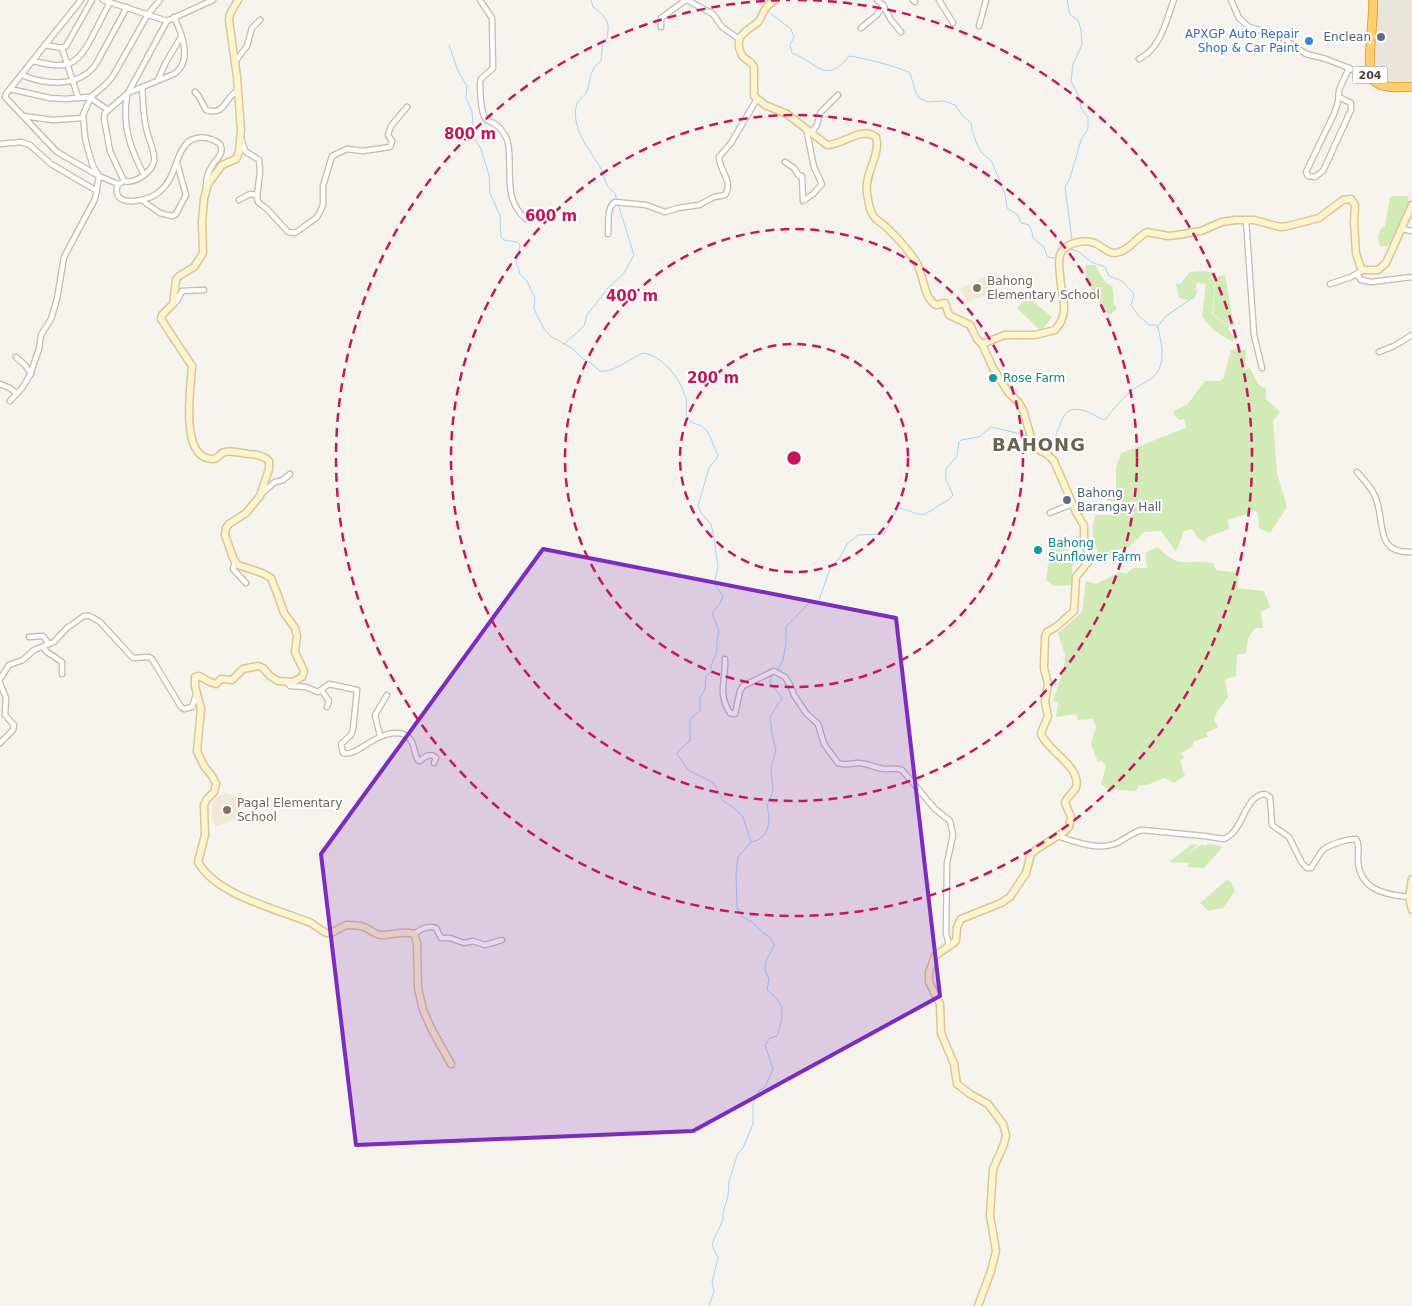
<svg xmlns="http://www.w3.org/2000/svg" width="1412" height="1306" viewBox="0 0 1412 1306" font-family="'DejaVu Sans',sans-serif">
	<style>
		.residential { fill: #eae5da }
		.education { fill: #efe8d6 }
		.green { fill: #d2eab5 }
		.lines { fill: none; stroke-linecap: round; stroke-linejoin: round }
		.stream { stroke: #a9d4f2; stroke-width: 1 }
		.street-casing { stroke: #c2bbae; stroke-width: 7 }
		.secondary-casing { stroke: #d6c79b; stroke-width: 9 }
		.highway-casing { stroke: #e0a43c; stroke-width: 10 }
		.street { stroke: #fff; stroke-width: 4.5 }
		.secondary { stroke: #fff3cd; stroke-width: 6 }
		.highway { stroke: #ffcf6e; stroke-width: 8 }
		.marked { fill: #7b2cbf; fill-opacity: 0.2; stroke: #7b2cbf; stroke-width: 4; stroke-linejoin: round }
		.ring { fill: none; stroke: #c2185b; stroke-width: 2.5; stroke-dasharray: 9 6 }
		.service-dot { fill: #5c6f8a; stroke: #fff; stroke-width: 2 }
		.shop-dot { fill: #3f7fe0; stroke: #fff; stroke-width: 2 }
		.education-dot { fill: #8d6e63; stroke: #fff; stroke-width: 2 }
		.culture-dot { fill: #0f9aa8; stroke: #fff; stroke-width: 2 }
		.labels { text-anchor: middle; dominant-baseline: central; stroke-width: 4; stroke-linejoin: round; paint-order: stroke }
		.shield { fill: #fff; stroke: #817c74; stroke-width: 1 }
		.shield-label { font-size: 11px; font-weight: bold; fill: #4b4439 }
		.shop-label { font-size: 12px; fill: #366cbe; stroke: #fff; text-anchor: end }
		.service-label { font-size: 12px; fill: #4e5e75; stroke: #fff; text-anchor: end }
		.education-label { font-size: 12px; fill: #785e54; stroke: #fff; text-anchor: start }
		.culture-label { font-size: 12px; fill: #0d838f; stroke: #fff; text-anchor: start }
		.district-label { font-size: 18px; font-weight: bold; letter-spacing: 1px; fill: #6e6250; stroke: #fff }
		.centre { fill: #c2185b; stroke: #fff; stroke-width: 2.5 }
		.ring-label { font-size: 15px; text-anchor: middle; font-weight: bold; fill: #c2185b; stroke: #fff; stroke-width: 4; stroke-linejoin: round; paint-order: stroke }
	</style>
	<rect width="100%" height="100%" fill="#f6f3ec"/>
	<path class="residential" d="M1376 0H1412V85L1385 83 1378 78 1374 66Z"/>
	<g class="education">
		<path d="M993 272 1000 277 997 283 983 296 968 302 960 289 963 287 974 283 989 273Z"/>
		<path d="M225 793 235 796 242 806 240 818 216 826 212 822V803L215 798Z"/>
	</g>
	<g class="green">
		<path d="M1393 196H1409L1408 200 1412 202 1405 219 1391 244 1382 247 1379 244 1378 236 1381 229 1385 226 1390 198Z"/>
		<path d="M1086 265H1095L1105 282 1112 286 1114 296 1113 298 1114 300 1113 302 1117 309 1109 315 1101 305 1095 291 1093 292 1086 276 1085 266Z"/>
		<path d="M1203 271 1216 273 1212 314 1229 327 1228 329 1235 338 1232 342 1214 330 1202 317 1206 284 1197 283 1194 297 1188 300 1179 298 1176 283 1180 284 1190 272Z"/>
		<path d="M1225 275 1232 316 1235 325 1229 326 1213 314 1216 277Z"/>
		<path d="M1028 297 1052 317 1041 331 1017 308Z"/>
		<path d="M1237 349 1246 350 1245 370 1250 368 1258 384 1266 389V399L1280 412 1273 421 1277 473 1287 507 1270 533 1259 528 1258 513 1255 511 1228 520 1229 529 1208 537 1204 542 1198 538 1192 529 1184 531 1176 552 1161 531 1144 532 1129 547 1120 549 1118 556C1111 558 1106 555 1099 556 1094 541 1089 529 1096 515H1114V501H1107V495L1116 490V467L1121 453 1186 428 1184 419 1179 420 1175 416 1173 411 1187 405 1205 381H1220L1224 377 1231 350Z"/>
		<path d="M1079 537 1081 546 1052 554 1048 544Z"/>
		<path d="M1158 547C1180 571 1186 558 1213 563L1216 570 1239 573 1237 588 1264 591 1270 607 1261 612 1263 628H1255L1248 638 1246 653 1237 655 1236 676 1225 679 1228 697 1217 712 1214 720 1218 727 1206 733 1208 737 1194 741 1192 747 1181 753 1184 758 1180 761 1185 776 1174 783 1164 778 1147 785H1139L1136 791 1108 789 1101 784 1106 766 1101 760 1098 762 1091 744 1096 727 1093 719 1078 720 1076 714 1056 717 1058 703 1053 701 1064 668 1065 655 1058 633 1082 612 1086 581 1096 584 1120 572 1126 574 1133 568H1147L1145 553Z"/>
		<path d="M1049 561 1073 563 1071 585 1054 586 1046 580Z"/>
		<path d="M1198 844 1185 857 1200 845H1206L1201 851 1208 844 1222 846 1221 849 1204 868 1187 867 1190 863 1169 862 1191 845Z"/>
		<path d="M1227 880 1230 881 1235 891 1223 908 1208 911 1200 903Z"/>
	</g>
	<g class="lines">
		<g class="stream">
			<path d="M591 0 593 7C600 11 610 21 608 30 608 33 607 35 607 38L603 41 601 61C589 70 591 78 587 91 584 98 577 99 576 107 572 129 589 149 600 167 606 178 603 185 615 193L617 201"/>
			<path d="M759 0 764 8"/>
			<path d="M1067 0 1070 15 1078 20 1081 30 1082 45 1073 64 1071 81 1080 99 1081 109 1088 117V129L1081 140 1070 178 1065 187 1072 240"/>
			<path d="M767 11 791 29 794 37 790 45 792 53C817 62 826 86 849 56 860 57 903 68 910 73L916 93 919 98 928 102 944 101 955 105 963 116 971 123C972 130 977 149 983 154 986 157 989 158 992 162L1005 194 1007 208 1018 215 1021 223 1029 225 1032 232 1033 238 1044 247 1047 256 1051 258 1057 257"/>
			<path d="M449 45 458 71 467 86 466 99 472 111 474 138 481 149 489 175 490 193 500 216 501 237 504 240 517 242 520 245 516 264 519 269V273L527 281 535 298 534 309 544 329 552 337 573 349 582 358 591 363 600 371C614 373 630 358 643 353 664 356 681 380 686 399 688 405 684 412 688 418 692 425 699 423 704 428 709 431 715 449 718 456L717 458 709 468 698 506 701 513 711 524 713 532 718 567 715 579 716 586 723 596 720 603 712 613 719 631 717 640V651L711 666V672L706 676 705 689 700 698V711L690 719V741L679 750 677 754 688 770 714 783 723 801 733 807 743 817 751 842 738 857 736 873 737 907 741 916 752 922 763 933 770 937 774 945 766 961 765 970 769 979 767 990C770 993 774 995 776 998 786 1008 781 1024 777 1036L770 1038 765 1045 773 1069 765 1087 758 1092 753 1104V1124L743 1148 738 1153 729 1181 728 1196 723 1213V1220L714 1239 712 1245 718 1258 712 1282 714 1291 709 1306"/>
			<path d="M1071 249 1079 252 1091 262 1105 267 1109 276 1122 281 1134 294 1131 305 1138 315 1149 325H1156L1158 329"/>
			<path d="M1064 253 1071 249"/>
			<path d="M564 344 584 326 587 315 608 288 624 273 634 255 618 204"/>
			<path d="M1033 437 1042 442 1054 440C1063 420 1063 401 1090 413 1095 415 1100 419 1105 420 1113 409 1121 400 1131 391 1141 383 1156 380 1160 367 1165 352 1160 340 1158 326L1166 316 1194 297 1197 290"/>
			<path d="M778 670 783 660 786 644V627L810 602H817L819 600 831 566 839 559 847 544 858 535 884 534 897 509 900 508C925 515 917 520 941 504 946 501 950 500 953 495L946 480V469L957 456 959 442 961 440 979 437 991 427 1029 436"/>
			<path d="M751 842C770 839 771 820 767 805L773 792 771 768 776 750 772 734 770 717 782 698 770 682 771 676 776 673"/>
		</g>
		<defs>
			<g id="street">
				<path d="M81 0 6 94 5 97 57 152 99 176 118 184"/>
				<path d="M103 0 167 21"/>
				<path d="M480 0 492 18 493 68 481 79 480 83C480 91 481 112 485 118 488 121 491 122 495 124 500 127 507 137 508 143 513 170 502 199 526 219"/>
				<path d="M687 0 713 14 722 27 739 39"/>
				<path d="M877 0 883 5 891 20 901 32"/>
				<path d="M913 0 915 2"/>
				<path d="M939 0 953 23"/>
				<path d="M1231 0 1239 18 1249 27 1278 35 1306 54 1326 59 1349 68 1373 81"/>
				<path d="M979 26 986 0"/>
				<path d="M661 27V18L686 0"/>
				<path d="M861 28 877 15 883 5"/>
				<path d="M45 45 62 48 66 46 92 0"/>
				<path d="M62 48 78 97"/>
				<path d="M1139 59C1162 47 1165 22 1174 0"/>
				<path d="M33 61C66 69 76 68 92 37 98 25 104 14 110 2"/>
				<path d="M235 62 247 46 252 28 260 20"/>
				<path d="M22 75C46 85 79 88 96 64L127 7"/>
				<path d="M158 80 166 62 181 37"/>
				<path d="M142 87C143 100 143 114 146 127 147 136 156 153 154 161 152 172 135 184 124 181L110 151 104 118 105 113 128 93 167 21 213 0"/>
				<path d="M10 89 50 98 65 99 89 97 108 110"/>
				<path d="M195 92 198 95 206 110C226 116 224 98 237 91"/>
				<path d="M128 93 174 74C193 61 182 34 174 17"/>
				<path d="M127 95C122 126 130 148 144 175"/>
				<path d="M1339 97 1351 103V110L1323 171 1315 177 1308 176 1306 172 1334 114 1338 102 1339 90 1349 68"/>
				<path d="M23 116 53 120 83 118"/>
				<path d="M811 133 817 125 820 113 838 95"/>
				<path d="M242 141 245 151 259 160 260 171 257 197 258 202 267 209 288 232 295 233 316 218 320 212 323 205V186L332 156 347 149 363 151 390 147 392 141 388 135 391 126 407 107"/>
				<path d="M0 144 21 142 30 145 51 164 97 191"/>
				<path d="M785 162 794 168 799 176H802L803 201 813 194 822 184 814 167 806 128"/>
				<path d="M121 183 118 184C109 209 148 202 159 192 178 177 174 151 191 140 201 135 212 138 220 144 225 155 216 158 212 166 208 172 206 179 206 186"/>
				<path d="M239 200 250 194 257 195"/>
				<path d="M143 201 160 213 172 216 176 214 186 195 177 163"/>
				<path d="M1246 220 1254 335 1262 368"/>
				<path d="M1402 229 1412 231"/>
				<path d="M608 234C609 224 606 208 615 202L646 205 665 212 678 208 699 205 714 197 725 195C734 181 719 171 719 157L731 143 757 99"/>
				<path d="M1357 274 1361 280 1371 282 1412 277"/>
				<path d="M1330 284 1351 277 1363 270"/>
				<path d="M173 304 177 301 182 291 204 290"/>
				<path d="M1379 352 1394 346 1412 335"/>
				<path d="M16 357 25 365 31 374"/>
				<path d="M0 384 10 388 17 394"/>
				<path d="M10 401 22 388 30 375 39 349 41 335 51 319 57 299 64 257 95 199 99 176 93 166 88 150 85 137 83 115 91 97 105 85 113 76 148 14 160 0"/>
				<path d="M1357 472C1363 479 1370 486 1374 494 1387 519 1372 554 1412 552"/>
				<path d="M261 494 275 482 283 480 290 474"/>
				<path d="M1050 513 1072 504"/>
				<path d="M235 561 233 569 246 583"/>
				<path d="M29 637 43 636 49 644"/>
				<path d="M43 647 47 652 62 662V674"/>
				<path d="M725 659C726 681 717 692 730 713L735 714 740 691 743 686 774 671 785 677 790 685 794 695 806 713 818 724 824 744 838 763C845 766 851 763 858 763 868 763 876 769 886 769 892 769 896 768 902 770L935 809 950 821 953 835 947 863 946 933 949 945"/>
				<path d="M0 679 9 665 23 660 34 650 54 642 67 628 84 616H90L100 622 133 658 149 657 152 659 181 707 184 709 192 707 196 695"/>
				<path d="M287 682 290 686 306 687 318 692 329 684 357 690 353 729 351 735 341 744 343 753C357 757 374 733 396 733 401 733 407 735 410 739 415 745 414 754 418 760L420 761C424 757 431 752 436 758L434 763"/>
				<path d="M0 683 6 698 5 715 14 725 13 730 0 743"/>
				<path d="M322 691 329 701 327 707"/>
				<path d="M380 736 375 715 387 695"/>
				<path d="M1058 836C1075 842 1099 851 1117 843 1125 839 1133 832 1142 830L1204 836 1224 839C1245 830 1243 796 1265 794L1270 797 1272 825 1289 837 1302 863 1307 868H1311C1323 851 1318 849 1340 842 1346 840 1350 839 1356 839 1360 845 1358 852 1358 858 1358 889 1384 895 1409 897"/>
				<path d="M414 934C421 929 428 925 436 928L441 938H450L464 943 473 941 485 945 502 940"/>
			</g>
			<g id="secondary">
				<path d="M238 0 230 14 229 20 237 77 241 130 239 152 236 159 222 165 208 184 204 199 202 222 203 253 194 267 179 276 176 280 173 304 162 315 161 319 192 366C191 386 179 458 212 459 218 460 219 453 225 452 231 450 241 453 248 454 255 454 263 455 269 461V469L260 496 246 513 229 524 226 528 225 535 233 558 238 565 262 573 271 578 280 601 284 613 295 628 297 636 295 652 304 671 302 677 293 682 278 681 270 676 263 668 258 666 243 669 232 680 221 679 216 684 210 682 199 676 195 677V686L201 709 197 751 204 766 212 776 216 784 214 792 207 799 204 805 205 835 198 862C217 896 278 909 311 923 316 926 321 931 327 933 332 935 341 926 347 925 353 925 361 925 366 928 371 930 374 934 380 935 391 936 402 930 414 934L417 943 418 988 423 1010 432 1030 451 1064"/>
				<path d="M775 0C772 2 768 5 766 8 762 12 762 18 758 22 747 31 733 36 741 53 743 60 751 60 754 67V96L765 105 787 114 827 145C843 145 861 126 876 137 881 155 864 174 867 193 868 200 869 209 873 215 876 221 883 223 887 228 897 237 907 249 915 260 924 273 923 298 936 305L945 303 949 315 970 325 977 339 982 344"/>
				<path d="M982 344 1005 335H1035L1055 330C1072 311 1060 295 1060 274 1059 268 1059 260 1060 255 1064 243 1084 239 1094 243 1101 245 1107 253 1115 253 1128 252 1137 237 1147 232L1168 236 1177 235 1201 231 1222 222 1235 220H1254L1280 227 1288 226 1319 218 1343 200 1351 199 1355 205 1354 222 1356 253 1360 266 1363 270H1378L1386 263 1412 205"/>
				<path d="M1412 879 1409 897 1412 910"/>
				<path d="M978 1306 991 1271 996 1251 990 1216 993 1169 1004 1144 1006 1135 1003 1124 988 1104 970 1094 957 1084 954 1064 941 1033 940 1004 929 982V972L935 956 956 941 957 927 961 919 1001 903 1010 897 1026 873 1031 854 1037 849 1064 832 1069 827 1071 817 1065 803C1067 796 1074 793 1076 787 1082 767 1045 749 1041 733L1048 716 1045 702 1048 684 1044 668 1045 637 1047 632 1056 627 1074 611 1076 577 1088 562 1090 557 1084 541V526L1076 512 1054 461 1048 455 1034 447 1023 410 1018 402 1008 392 993 368 982 344"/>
			</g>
			<path id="highway" d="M1373 0C1375 16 1364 73 1374 81 1383 89 1400 87 1412 87"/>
		</defs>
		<use href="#street" class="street-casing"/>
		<use href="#secondary" class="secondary-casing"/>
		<use href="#highway" class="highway-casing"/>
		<use href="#street" class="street"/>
		<use href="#secondary" class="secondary"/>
		<use href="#highway" class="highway"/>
	</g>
	<path class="marked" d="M543 549 896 618 940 996 693 1131 356 1145 321 854Z"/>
	<g class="ring">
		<circle cx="794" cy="458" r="114"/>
		<circle cx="794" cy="458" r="229"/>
		<circle cx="794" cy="458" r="343"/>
		<path d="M798 0A458 458 0 1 1 790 0"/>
	</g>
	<g class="service-dot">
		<circle cx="1381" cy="37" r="5"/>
		<circle cx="1067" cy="500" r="5"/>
	</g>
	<circle class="shop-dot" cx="1309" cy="41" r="5"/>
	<g class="education-dot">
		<circle cx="977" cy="288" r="5"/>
		<circle cx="227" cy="810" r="5"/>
	</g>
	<g class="culture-dot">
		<circle cx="993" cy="378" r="5"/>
		<circle cx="1038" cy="550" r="5"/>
	</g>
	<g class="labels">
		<rect class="shield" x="1352.5" y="66.5" width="35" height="17" rx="4"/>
		<g class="shield-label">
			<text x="1370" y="75">204</text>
		</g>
		<g class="shop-label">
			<text x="1299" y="34">APXGP Auto Repair<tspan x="1299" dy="14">Shop &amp; Car Paint</tspan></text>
		</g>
		<g class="service-label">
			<text x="1371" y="37">Enclean</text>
			<text x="1077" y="493" text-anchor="start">Bahong<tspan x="1077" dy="14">Barangay Hall</tspan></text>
		</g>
		<g class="education-label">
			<text x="987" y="281">Bahong<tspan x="987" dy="14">Elementary School</tspan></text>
			<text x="237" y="803">Pagal Elementary<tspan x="237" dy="14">School</tspan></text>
		</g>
		<g class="culture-label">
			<text x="1003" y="378">Rose Farm</text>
			<text x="1048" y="543">Bahong<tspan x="1048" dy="14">Sunflower Farm</tspan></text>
		</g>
		<g class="district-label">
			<text x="1039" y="444">BAHONG</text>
		</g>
	</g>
	<circle cx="794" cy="458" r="8" class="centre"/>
	<g class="ring-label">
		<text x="470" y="139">800 m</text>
		<text x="551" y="221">600 m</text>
		<text x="632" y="301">400 m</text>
		<text x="713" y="383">200 m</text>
	</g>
</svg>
